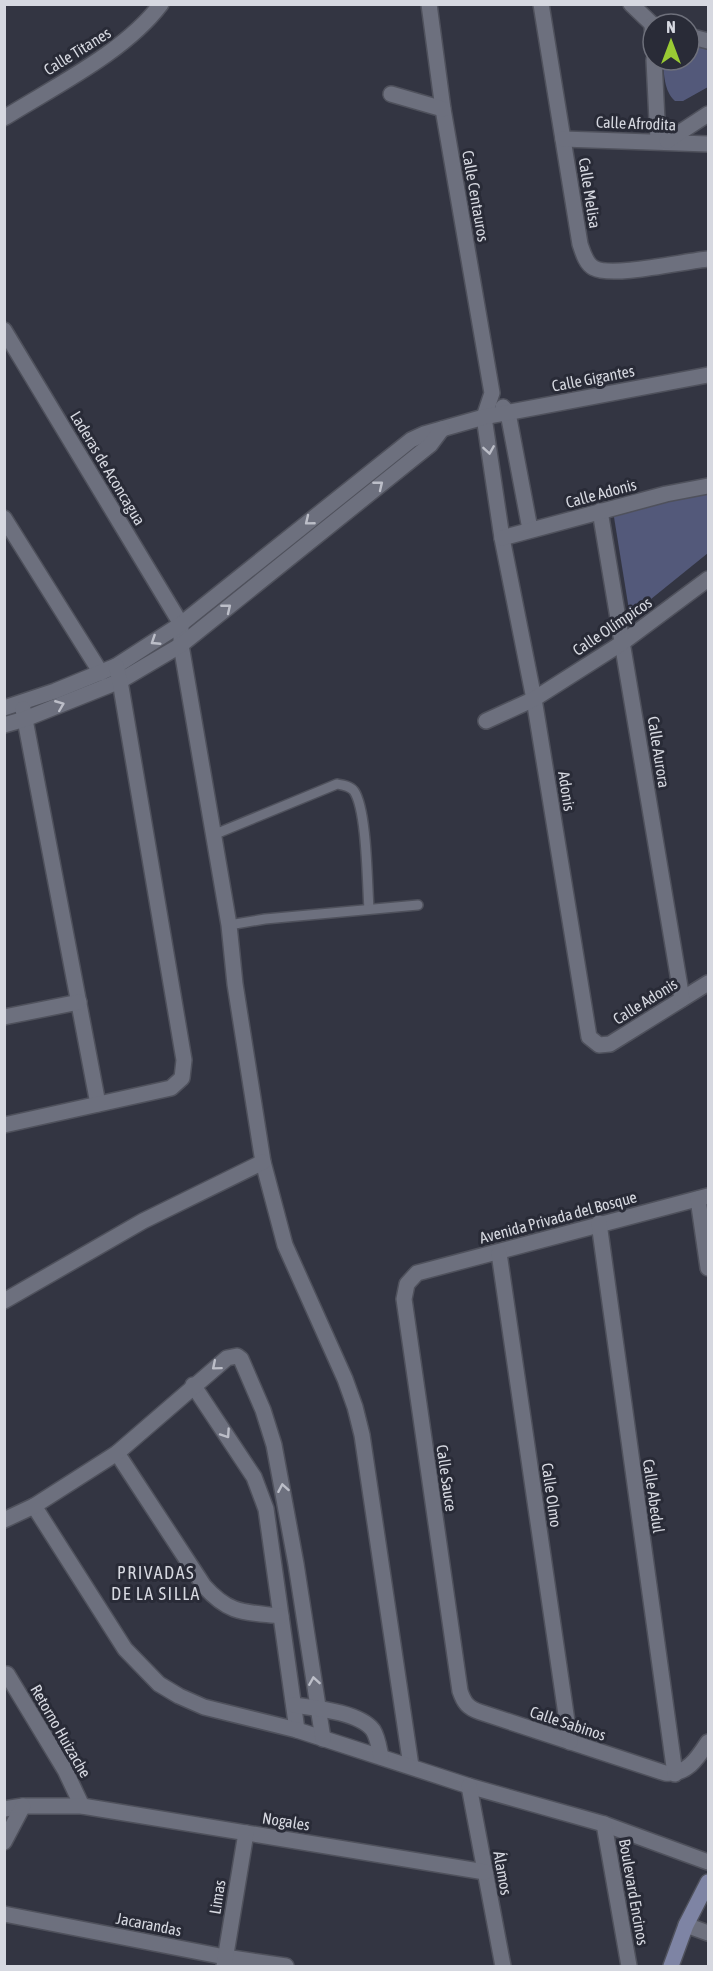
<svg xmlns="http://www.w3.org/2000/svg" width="713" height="1971" viewBox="0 0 713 1971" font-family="'Asap Condensed',sans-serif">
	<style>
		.green { fill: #53597a }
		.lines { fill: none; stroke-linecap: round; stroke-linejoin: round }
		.lane-casing { stroke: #4f515c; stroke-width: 12 }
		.street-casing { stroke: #4f515c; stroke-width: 18 }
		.secondary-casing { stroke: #4f515c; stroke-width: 18 }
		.lane { stroke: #6d707e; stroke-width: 9 }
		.street { stroke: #6d707e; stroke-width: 15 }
		.secondary { stroke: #7e84a4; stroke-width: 15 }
		.oneway { stroke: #bcbec8 }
		.labels { text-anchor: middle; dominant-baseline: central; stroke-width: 6; stroke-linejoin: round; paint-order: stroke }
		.street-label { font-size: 16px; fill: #d6d8e0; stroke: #292b37 }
		.neighbourhood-label { font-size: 18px; letter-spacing: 1.5px; fill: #d6d8e0; stroke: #292b37 }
	</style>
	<rect width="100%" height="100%" fill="#333542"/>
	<g class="green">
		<path d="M689 42 708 47V87L683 101H675C664 91 664 74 663 60H689Z"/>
		<path d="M708 491V553L630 616 613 511Z"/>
	</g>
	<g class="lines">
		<defs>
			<g id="lane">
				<path d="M213 835 337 784C343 785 350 786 354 791 367 810 367 882 369 909"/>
				<path d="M229 925 265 919 418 905"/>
			</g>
			<g id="street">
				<path d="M429 4 443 109 492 393 484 417 502 538 534 699 589 1037 599 1045 610 1044 708 983"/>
				<path d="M541 4 580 244C583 253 586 264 594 268 612 278 685 261 708 259"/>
				<path d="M631 4 653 25"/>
				<path d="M652 25 653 45"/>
				<path d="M689 36 708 41"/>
				<path d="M654 60 658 141"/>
				<path d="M391 94 443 109"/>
				<path d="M4 118C55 86 125 52 161 4"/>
				<path d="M563 139 708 144"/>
				<path d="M667 141 708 114"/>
				<path d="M4 330 181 624V645L229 925 235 984 263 1162 285 1245 345 1379 355 1407 362 1435 411 1766"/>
				<path d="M503 407 508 413 530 529"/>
				<path d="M600 511 682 999"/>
				<path d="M4 518 101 673"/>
				<path d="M502 538 666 494 708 486"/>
				<path d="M4 708 55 691 116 666 181 624 411 440 424 434 484 417 708 375"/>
				<path d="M23 709 98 1104"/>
				<path d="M486 721 534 699 622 643 708 579"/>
				<path d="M4 725 25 719 120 681 181 645 430 445 442 429"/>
				<path d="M4 1017 79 1002"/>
				<path d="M4 1125 171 1088 182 1078 184 1060 120 681 116 666"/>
				<path d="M708 1196 417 1273 407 1284 404 1299 460 1691C464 1703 468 1708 480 1712L665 1773C687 1775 697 1759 708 1742"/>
				<path d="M698 1199 708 1268"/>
				<path d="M599 1223 675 1774"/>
				<path d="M499 1253 570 1742"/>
				<path d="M4 1301 143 1221 263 1162"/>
				<path d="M193 1385 254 1477 266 1509 297 1730"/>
				<path d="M117 1453 204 1586C230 1615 245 1612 281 1616"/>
				<path d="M34 1506 125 1649 159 1684 179 1696 204 1707 297 1730 469 1786 604 1824 708 1862"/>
				<path d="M4 1520 34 1506 117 1453 227 1358 237 1356 241 1359 263 1410 274 1445 296 1564 323 1739"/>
				<path d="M7 1674 65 1770 82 1806"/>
				<path d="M294 1705C315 1708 359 1712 373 1730 378 1738 379 1748 381 1757"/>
				<path d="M469 1786 503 1966"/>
				<path d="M4 1809 23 1806H82L485 1872"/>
				<path d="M604 1824 629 1966"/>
				<path d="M4 1842 23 1806"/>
				<path d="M4 1914 225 1957 286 1966"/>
				<path d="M686 1925 708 1933"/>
				<path d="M224 1966 246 1833"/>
			</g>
			<path id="secondary" d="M671 1966 686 1925 708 1882"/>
		</defs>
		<use href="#lane" class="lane-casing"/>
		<use href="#street" class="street-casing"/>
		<use href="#secondary" class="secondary-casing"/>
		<use href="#lane" class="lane"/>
		<use href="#street" class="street"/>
		<use href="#secondary" class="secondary"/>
	</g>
	<defs><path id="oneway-chevron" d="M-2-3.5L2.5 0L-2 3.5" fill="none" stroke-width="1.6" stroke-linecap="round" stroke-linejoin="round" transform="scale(1.5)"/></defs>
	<g class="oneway">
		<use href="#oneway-chevron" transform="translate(489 450) rotate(81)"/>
		<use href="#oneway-chevron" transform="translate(379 485) rotate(-39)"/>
		<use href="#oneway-chevron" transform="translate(309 521) rotate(141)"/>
		<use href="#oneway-chevron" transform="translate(227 608) rotate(-39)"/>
		<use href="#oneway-chevron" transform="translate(155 641) rotate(147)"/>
		<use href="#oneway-chevron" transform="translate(60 705) rotate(-22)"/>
		<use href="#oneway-chevron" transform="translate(216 1366) rotate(140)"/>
		<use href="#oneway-chevron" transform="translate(226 1434) rotate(56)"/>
		<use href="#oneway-chevron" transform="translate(283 1488) rotate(-100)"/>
		<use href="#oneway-chevron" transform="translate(314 1681) rotate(-99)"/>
	</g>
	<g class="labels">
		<g class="street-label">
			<text transform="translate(77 51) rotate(-32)">Calle Titanes</text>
			<text transform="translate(636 123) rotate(2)">Calle Afrodita</text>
			<text transform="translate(590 193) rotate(81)">Calle Melisa</text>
			<text transform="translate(476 196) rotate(80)">Calle Centauros</text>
			<text transform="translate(593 378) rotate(-11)">Calle Gigantes</text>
			<text transform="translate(108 468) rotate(59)">Laderas de Aconcagua</text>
			<text transform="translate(601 493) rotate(-15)">Calle Adonis</text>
			<text transform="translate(612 626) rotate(-34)">Calle Olímpicos</text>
			<text transform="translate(659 752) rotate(81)">Calle Aurora</text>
			<text transform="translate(567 791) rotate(81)">Adonis</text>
			<text transform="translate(645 1001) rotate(-32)">Calle Adonis</text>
			<text transform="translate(558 1217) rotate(-15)">Avenida Privada del Bosque</text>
			<text transform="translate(447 1478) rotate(82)">Calle Sauce</text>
			<text transform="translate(552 1495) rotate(82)">Calle Olmo</text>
			<text transform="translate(654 1496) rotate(82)">Calle Abedul</text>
			<text transform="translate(568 1723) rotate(18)">Calle Sabinos</text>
			<text transform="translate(61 1731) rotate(60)">Retorno Huizache</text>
			<text transform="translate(286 1821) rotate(9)">Nogales</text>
			<text transform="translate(503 1873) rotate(80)">Álamos</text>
			<text transform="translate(634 1892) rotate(80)">Boulevard Encinos</text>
			<text transform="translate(217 1897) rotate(-81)">Limas</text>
			<text transform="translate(149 1924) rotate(11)">Jacarandas</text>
		</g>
		<g class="neighbourhood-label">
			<text x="156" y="1572">PRIVADAS<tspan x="156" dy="21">DE LA SILLA</tspan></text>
		</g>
	</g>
	<rect width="713" height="1971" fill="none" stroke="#d6d8e0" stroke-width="12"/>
	<g transform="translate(671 42)"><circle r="28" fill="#292b37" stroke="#6e707b" stroke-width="1.5"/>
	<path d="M0-4.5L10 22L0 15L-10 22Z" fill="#9acb34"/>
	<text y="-9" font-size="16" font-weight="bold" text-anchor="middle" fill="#d6d8e0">N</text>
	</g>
</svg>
